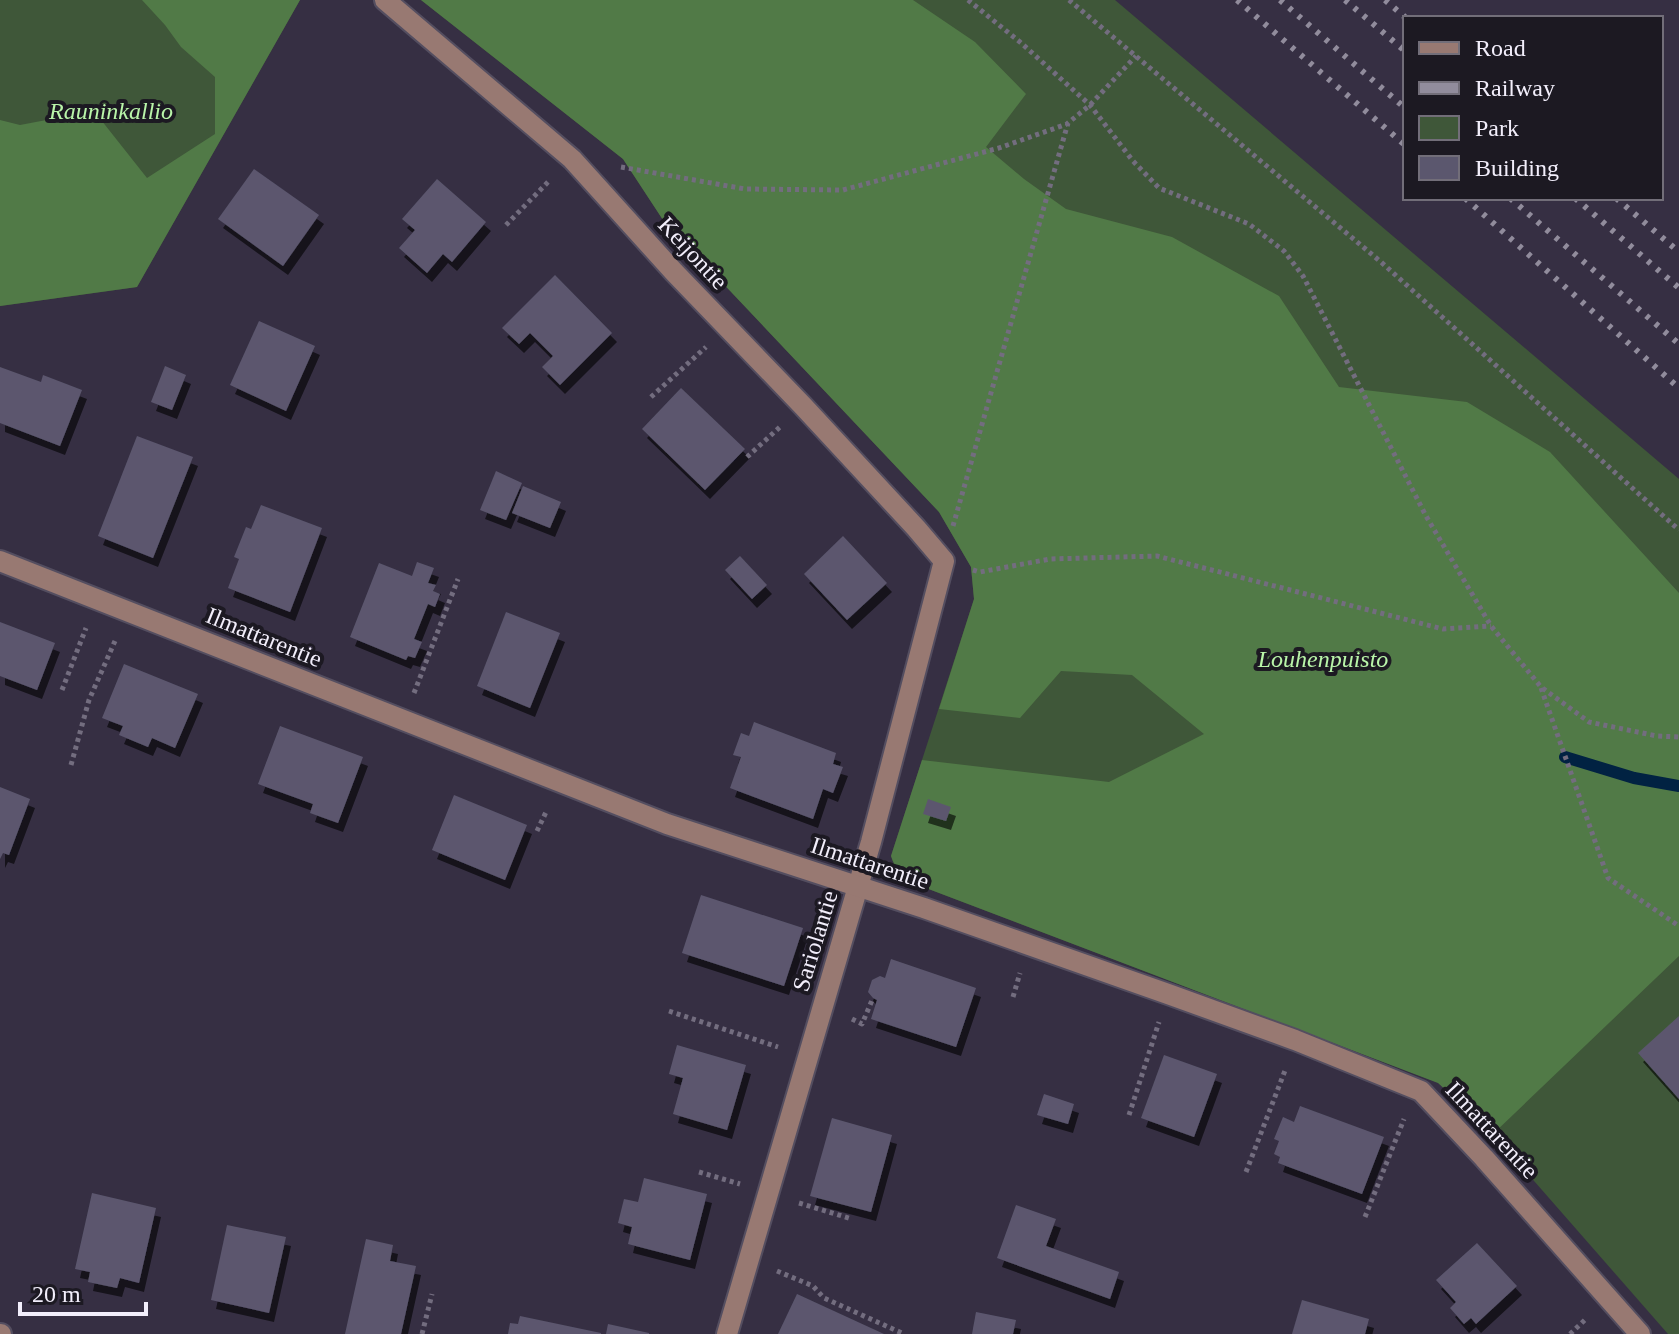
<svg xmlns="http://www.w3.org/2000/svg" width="1679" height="1334" viewBox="0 0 1679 1334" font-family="'Times New Roman',serif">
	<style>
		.green { fill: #3f5739 }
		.forest { fill: #517a47 }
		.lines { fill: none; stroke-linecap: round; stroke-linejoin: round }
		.stream { stroke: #012242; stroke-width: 12 }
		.building { fill: #5b576e; filter: url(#shadow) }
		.minor-casing { stroke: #544e60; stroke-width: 24 }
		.path { stroke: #736d7f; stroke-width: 5; stroke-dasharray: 4 4; stroke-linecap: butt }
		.minor { stroke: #987972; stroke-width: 20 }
		.rail { stroke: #918c9c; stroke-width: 6; stroke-dasharray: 4 8; stroke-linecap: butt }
		.labels { text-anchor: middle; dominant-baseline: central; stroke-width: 8; stroke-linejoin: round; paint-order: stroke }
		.park-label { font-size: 24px; font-style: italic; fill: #b9f5a9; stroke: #1c1922 }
		.street-label { font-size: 24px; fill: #f2eefb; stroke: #1c1922 }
	</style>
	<defs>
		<filter id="shadow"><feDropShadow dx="5" dy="9" stdDeviation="0" flood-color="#0009"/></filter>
	</defs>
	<rect width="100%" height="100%" fill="#362f43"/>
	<g class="green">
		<path d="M0 0H300L137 287 0 306Z"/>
		<path d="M421 0H1115L1679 479V1334H1668L1493 1134 1439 1083 918 885 894 865 891 856 974 599 971 567 939 512 663 220 623 159Z"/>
	</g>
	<g class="forest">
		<path d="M142 0H300L137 287 0 306V120L20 125 94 111 147 178 215 134V77L181 47 165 25Z"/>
		<path d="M421 0H913L975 42 1026 94 986 147 1024 179 1066 209 1172 237 1279 296 1339 387 1467 402 1550 452 1679 593V956L1493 1134 1438 1083 918 885C907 877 895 870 891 856L922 760 1109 782 1204 734 1132 675 1061 671 1020 718 939 709 974 599 971 567 939 512 663 220 623 159Z"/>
	</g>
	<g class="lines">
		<path class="stream" d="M1565 757 1634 778 1679 786"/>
	</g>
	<g class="building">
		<path d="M254 169 319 215 283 266 218 219Z"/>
		<path d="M437 179 486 222 452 262 443 254 427 273 399 248 415 230 402 219Z"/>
		<path d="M555 275 612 333 560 385 542 367 553 356 530 333 519 344 502 328Z"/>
		<path d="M259 321 315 346 286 411 230 385Z"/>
		<path d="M165 366 186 375 172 410 151 402Z"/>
		<path d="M0 367 41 382 43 375 82 390 60 446 0 423Z"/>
		<path d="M681 388 745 449 705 490 642 429Z"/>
		<path d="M137 436 193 457 153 558 98 536Z"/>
		<path d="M496 471 522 483 506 520 480 510Z"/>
		<path d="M523 486 561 502 550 528 512 513Z"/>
		<path d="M261 505 322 528 290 612 228 588 239 559 234 557 246 527 251 529Z"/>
		<path d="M843 536 887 583 847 620 804 574Z"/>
		<path d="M740 556 767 585 752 599 725 570Z"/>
		<path d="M417 562 434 568 428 583 436 585 433 591 440 594 435 607 428 604 414 639 422 642 415 658 408 656 406 660 350 637 379 563 412 576Z"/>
		<path d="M506 612 560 633 530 708 477 686Z"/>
		<path d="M0 622 55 643 37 690 0 676Z"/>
		<path d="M124 664 198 694 175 748 152 738 148 747 119 735 123 726 102 718Z"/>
		<path d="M754 722 836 753 833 764 843 767 833 793 823 789 813 819 730 788 741 757 733 755 741 733 749 736Z"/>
		<path d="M280 726 363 757 338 823 310 813 313 804 258 784Z"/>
		<path d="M0 787 30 799 9 855 3 853 0 859Z"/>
		<path d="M454 795 527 825 505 880 432 850Z"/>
		<path d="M928 799 951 807 946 821 923 814Z"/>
		<path d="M701 895 803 928 784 986 682 953Z"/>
		<path d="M891 959 976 988 956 1047 871 1019 877 1000 873 998 868 992 872 980 880 976 885 978Z"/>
		<path d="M1679 1016V1099L1638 1053Z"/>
		<path d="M677 1045 746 1065 727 1130 673 1114 683 1078 669 1074Z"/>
		<path d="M1164 1055 1217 1074 1194 1137 1141 1118Z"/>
		<path d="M1044 1094 1074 1104 1068 1124 1037 1115Z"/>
		<path d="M1300 1106 1384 1137 1362 1194 1278 1163 1280 1157 1274 1154 1279 1141 1274 1139 1283 1117 1294 1122Z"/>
		<path d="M832 1118 892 1135 871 1212 810 1196Z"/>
		<path d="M644 1178 707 1194 690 1260 628 1244 632 1227 618 1223 624 1199 638 1202Z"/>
		<path d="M92 1193 156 1208 139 1283 120 1278 117 1288 88 1282 90 1272 75 1269Z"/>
		<path d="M1016 1205 1056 1219 1046 1246 1119 1272 1110 1299 997 1258Z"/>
		<path d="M227 1225 286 1237 269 1313 211 1300Z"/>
		<path d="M366 1239 393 1245 390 1261 416 1266 401 1334H345Z"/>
		<path d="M1477 1243 1517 1286 1476 1324 1471 1318 1464 1324 1450 1308 1456 1302 1436 1280Z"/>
		<path d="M797 1294 884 1334H778Z"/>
		<path d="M1302 1300 1369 1319 1365 1334H1292Z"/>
		<path d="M976 1312 1016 1320 1013 1334H972Z"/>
		<path d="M520 1316 601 1333V1334H508L510 1323 518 1324Z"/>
		<path d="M608 1324 649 1333V1334H606Z"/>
	</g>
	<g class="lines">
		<defs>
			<g id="minor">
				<path d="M385 0 572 159 674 272 803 406 916 528 944 561 871 842 727 1334"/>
				<path d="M0 561 667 824 924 908 1168 994 1295 1040 1421 1091 1484 1158 1640 1334"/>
				<path d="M0 1334H1"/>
			</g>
		</defs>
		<use href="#minor" class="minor-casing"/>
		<g class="path">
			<path d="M968 0 1020 42 1090 105 1133 161 1159 188 1249 224 1284 251 1303 276 1426 516 1491 626 1541 687 1589 722 1657 736 1679 737"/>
			<path d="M1069 0 1381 262 1679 530"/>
			<path d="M621 167 745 189 843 190 999 148 1067 124"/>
			<path d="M506 225 549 181"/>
			<path d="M651 397 706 347"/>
			<path d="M747 457 781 426"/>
			<path d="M953 526 1068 123 1090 105 1136 56"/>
			<path d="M973 570 980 572 1050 559 1157 556 1443 629 1491 626"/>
			<path d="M1541 688 1608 878 1679 926"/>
			<path d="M62 690 86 628"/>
			<path d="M414 693 458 579"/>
			<path d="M71 765 89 700 115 641"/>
			<path d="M537 831 547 810"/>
			<path d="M1013 997 1020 973"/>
			<path d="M669 1011 778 1047"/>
			<path d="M852 1019 862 1024 873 998"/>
			<path d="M1129 1115 1159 1022"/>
			<path d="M699 1172 740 1184"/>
			<path d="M1246 1172 1286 1068"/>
			<path d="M799 1203 852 1219"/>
			<path d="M1365 1217 1404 1119"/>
			<path d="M777 1271 813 1286 824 1298 904 1334"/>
			<path d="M422 1334 432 1294"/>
			<path d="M1570 1334 1587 1318"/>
		</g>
		<use href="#minor" class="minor"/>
		<g class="rail">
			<path d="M1237 0 1405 145"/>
			<path d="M1280 0 1405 108"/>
			<path d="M1345 0 1405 51"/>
			<path d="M1385 0 1406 18"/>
			<path d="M1465 198 1679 388"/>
			<path d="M1510 198 1679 344"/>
			<path d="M1575 198 1679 288"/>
			<path d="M1616 198 1679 252"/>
		</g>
	</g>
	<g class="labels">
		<g class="park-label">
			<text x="111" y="111">Rauninkallio</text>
			<text x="1323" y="659">Louhenpuisto</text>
		</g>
		<g class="street-label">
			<text transform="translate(693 253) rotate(47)">Keijontie</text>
			<text transform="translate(264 637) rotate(22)">Ilmattarentie</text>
			<text transform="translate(870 863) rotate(18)">Ilmattarentie</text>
			<text transform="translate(815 941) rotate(-73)">Sariolantie</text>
			<text transform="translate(1492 1130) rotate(47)">Ilmattarentie</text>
		</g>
	</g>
	<rect x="1403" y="16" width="260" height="184" fill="#1c1922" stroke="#726e79" stroke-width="2"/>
	<rect x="1419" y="42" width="40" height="12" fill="#987972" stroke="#726e79" stroke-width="2"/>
	<text x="1475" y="56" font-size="24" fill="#f2eefb">Road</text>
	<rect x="1419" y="82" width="40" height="12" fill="#918c9c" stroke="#726e79" stroke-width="2"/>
	<text x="1475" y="96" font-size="24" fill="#f2eefb">Railway</text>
	<rect x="1419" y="116" width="40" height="24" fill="#3f5739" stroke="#726e79" stroke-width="2"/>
	<text x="1475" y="136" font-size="24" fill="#f2eefb">Park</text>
	<rect x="1419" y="156" width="40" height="24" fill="#5b576e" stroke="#726e79" stroke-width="2"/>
	<text x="1475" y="176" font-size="24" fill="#f2eefb">Building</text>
	<path d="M20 1302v12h126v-12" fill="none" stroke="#f2eefb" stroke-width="4"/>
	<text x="32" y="1302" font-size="24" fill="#f2eefb" stroke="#1c1922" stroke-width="6" paint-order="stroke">20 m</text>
</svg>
